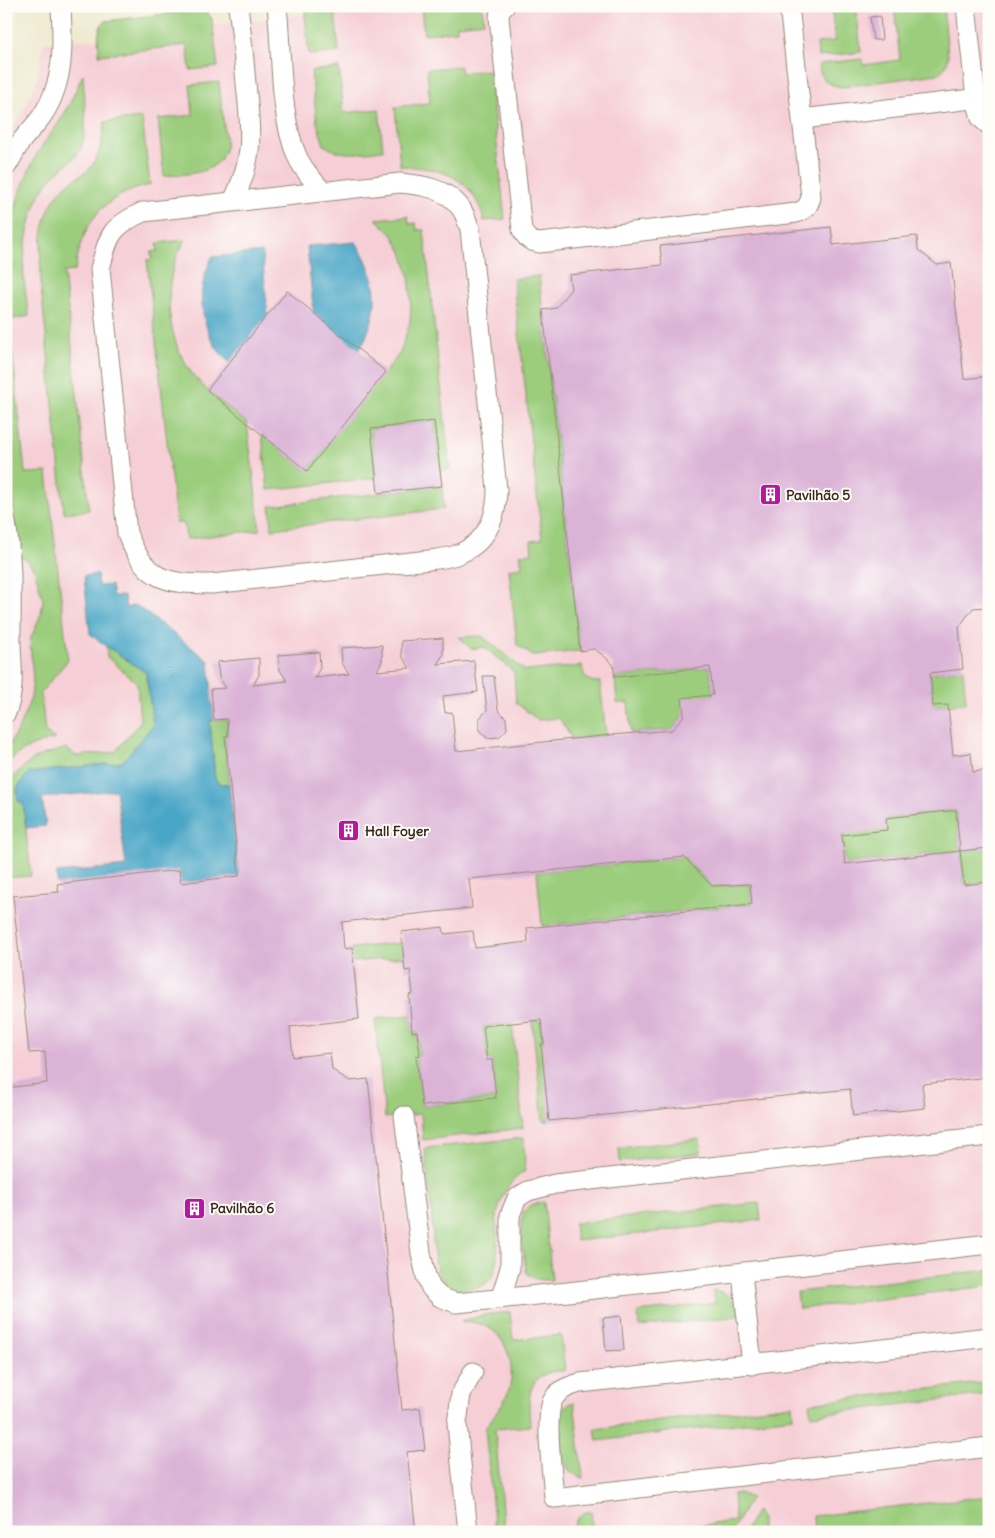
<svg xmlns="http://www.w3.org/2000/svg" width="995" height="1538" viewBox="0 0 995 1538" font-family="Delius,sans-serif">
	<style>
		.built { fill: #f6cfd6 }
		.green { fill: #9bcd7d; stroke: #6b7c4e }
		.water { fill: #48a6c6; stroke: #426872 }
		.building { fill: #dbb3d7 }
		.lines { fill: none; stroke-linecap: round; stroke-linejoin: round }
		.lane-casing { stroke: #958a76; stroke-width: 21 }
		.lane { stroke: #fff; stroke-width: 19 }
		.labels { text-anchor: middle; dominant-baseline: central; stroke-width: 4; stroke-linejoin: round; paint-order: stroke }
		.poi-label { font-size: 14px; font-weight: bold; fill: #3b2a1e; stroke: #fdfcf7; text-anchor: start }
	</style>
	<rect width="100%" height="100%" fill="#fdfcf7"/>
	<filter id="ink" filterUnits="userSpaceOnUse"><feTurbulence type="fractalNoise" baseFrequency=".02" numOctaves="2"/><feDisplacementMap in="SourceGraphic" scale="10" xChannelSelector="R" yChannelSelector="G"/><feConvolveMatrix kernelMatrix="1 2 1 2 8 2 1 2 1" color-interpolation-filters="sRGB"/></filter>
	<filter id="wash" filterUnits="userSpaceOnUse"><feTurbulence type="fractalNoise" baseFrequency=".0096" numOctaves="4" result="noise"/><feDisplacementMap in="SourceGraphic" scale="20" xChannelSelector="R" yChannelSelector="G"/><feGaussianBlur stdDeviation="1.12" result="paint"/><feColorMatrix in="noise" values="0 0 0 0 0 0 0 0 0 0 0 0 0 0 0 0 0 1.4 0 .05"/><feComposite in="paint" operator="in"/></filter>
	<g filter="url(#wash)">
		<rect width="100%" height="100%" fill="#efe9cf"/>
		<path class="built" d="M304 6H989V1532H6V135L19 118 36 83 44 42 98 39 100 25 106 21 201 10 210 14 213 25 304 15Z"/>
		<g class="green">
			<path d="M304 6H395L335 12 339 52 309 55Z"/>
			<path d="M421 6H482L484 22 457 25V31L424 34Z"/>
			<path d="M831 6H856L861 52 818 57 817 43 835 41Z"/>
			<path d="M894 6H943L948 55C948 64 945 70 937 74L842 87C826 84 820 80 819 64L862 59 863 65 900 60Z"/>
			<path d="M201 10 206 11 212 19 218 67 190 70 187 45 99 55C99 43 95 29 106 21Z"/>
			<path d="M460 66 461 73 489 70 505 219 484 221C473 176 442 168 400 166L395 107 430 103 427 69Z"/>
			<path d="M339 68 344 113 379 109 383 150C363 152 342 158 324 145L317 123 311 71Z"/>
			<path d="M83 74C84 97 89 130 80 150 75 160 57 171 50 180 31 201 22 250 24 278 25 291 27 303 29 316L9 320 25 473 47 472 68 660 41 692 45 732 55 739C35 743 20 750 6 765V749L18 730 31 698 33 680 30 640 41 614 43 600 35 571 27 560 18 556 6 433V246C13 216 20 185 35 158 42 143 54 131 63 116 70 103 77 88 83 74Z"/>
			<path d="M219 82 226 144C221 176 190 173 164 176L158 119 193 115 190 85Z"/>
			<path d="M142 118 150 185C101 196 82 223 75 271L64 272 89 510 64 513 41 287C40 254 38 213 64 187 70 181 79 177 86 172 100 160 102 140 105 122Z"/>
			<path d="M408 216 409 224 416 223 417 230H424L450 469 440 471 434 421 371 429 376 478 268 490 262 434 307 471 400 353 410 322 411 298 409 275 402 252 392 234 376 219Z"/>
			<path d="M185 240C182 247 177 254 175 261 163 299 169 346 195 377 210 395 229 408 247 423L260 530 186 539 184 523H176L147 260 152 259 151 252 158 251 157 243Z"/>
			<path d="M539 276 580 651 533 656 517 645 509 569 522 567 520 554 532 553 531 541 542 539 513 279Z"/>
			<path d="M442 486 444 509 272 529 270 506Z"/>
			<path d="M482 636 525 671 582 666C584 678 587 682 600 682L606 735 572 739 559 718 538 720 516 703 514 672 484 647 471 649 459 637Z"/>
			<path d="M106 646 146 673 153 725 122 762 28 773 23 804 31 876 6 878V783C17 774 29 760 42 755 50 752 58 752 66 748L76 756 115 752 140 722 137 683 107 657Z"/>
			<path d="M710 667 713 695 684 715 672 730 631 733 628 703H617L615 677Z"/>
			<path d="M963 669 966 703 933 706 930 673Z"/>
			<path d="M227 719 228 736H225L229 784H221L215 779 210 721Z"/>
			<path d="M956 810 960 851 989 848V882L964 885 960 851 845 864 842 835 886 818Z"/>
			<path d="M684 857 712 886 750 884 752 904 542 926 537 872Z"/>
			<path d="M402 943 404 957 353 962 352 948Z"/>
			<path d="M411 1015 412 1032 417 1031 420 1055 416 1056 422 1106 496 1098 492 1060H487L483 1026 512 1023 523 1128 423 1140 421 1114 385 1118 375 1019Z"/>
			<path d="M541 1020 549 1121H543L532 1021Z"/>
			<path d="M524 1138 525 1171C510 1180 502 1194 498 1211 492 1233 508 1278 479 1287 472 1289 463 1291 456 1289 449 1287 442 1281 439 1274 432 1257 433 1235 432 1217 430 1194 427 1171 425 1148Z"/>
			<path d="M700 1139 701 1153 620 1162 619 1148Z"/>
			<path d="M544 1202 552 1280C541 1280 534 1281 526 1272 525 1257 516 1220 526 1209 531 1204 537 1203 544 1202Z"/>
			<path d="M759 1203 761 1220 576 1241 574 1223Z"/>
			<path d="M989 1270V1286L799 1309 797 1292Z"/>
			<path d="M713 1290C728 1292 738 1301 739 1316L639 1327 638 1312 715 1303Z"/>
			<path d="M510 1312 513 1340 561 1335 565 1371C559 1371 553 1371 548 1373 525 1380 529 1407 530 1426L495 1429 504 1532H495L485 1429C493 1415 507 1402 510 1386 515 1362 505 1332 481 1324 475 1322 467 1322 461 1321L484 1315Z"/>
			<path d="M989 1382V1394L811 1415 809 1403Z"/>
			<path d="M574 1402 583 1478C578 1476 573 1474 569 1470 562 1461 562 1450 561 1439 559 1425 556 1406 574 1402Z"/>
			<path d="M792 1405 793 1417 597 1441 595 1429Z"/>
			<path d="M739 1493 751 1498 731 1532H650L735 1521 733 1494Z"/>
			<path d="M989 1496V1523L975 1532H814L813 1516Z"/>
			<path d="M757 1510 761 1520V1532H744Z"/>
			<path d="M591 1511 593 1532H572C575 1520 579 1513 591 1511Z"/>
		</g>
		<g class="water">
			<path d="M356 242C375 272 382 300 367 334 365 341 360 349 355 354 345 363 332 371 320 379L307 246Z"/>
			<path d="M262 252 274 384C261 378 247 374 235 366 211 352 200 317 202 291 203 279 207 268 212 257Z"/>
			<path d="M97 574 98 586 111 585 113 596H124L126 608 136 605 209 661 214 720 210 721 215 779 221 784H229L239 876 181 883 179 871 57 884V873L126 866 116 790 42 798 46 826 26 828 23 804 18 801 17 788 28 773 122 762 153 725 146 673 106 646 90 634 84 576Z"/>
		</g>
		<g id="blocks">
			<g class="building">
				<path d="M880 16 882 40H873L870 17Z"/>
				<path d="M831 227 833 245 917 236 918 250 937 265 951 263 964 379 989 376V574L985 575 989 607 973 608 959 627 963 669 930 673 933 706 948 705 953 755 971 753 973 772 985 770 987 785H989V848L960 851 956 810 886 818 887 830 842 835 845 864 960 851 964 885 989 882V1077L922 1084 925 1108 853 1116 850 1089 549 1121 541 1044H544L541 1020 483 1026 487 1060H492L496 1098 422 1106 416 1056 420 1055 417 1031 412 1032 409 995 413 994 410 970 405 971 401 932 443 927 444 934 473 931 475 948 528 942 527 928 752 904 750 884 712 886 684 857 469 879 472 908 342 922 344 949 352 948 359 1019 290 1027 293 1057 330 1053 332 1069 340 1075 350 1081 368 1079 402 1410 420 1408 425 1450 407 1452 416 1532H6V1088L47 1083 45 1052 29 1053 13 896 59 892 57 884 179 870 181 883 239 876 225 736H228L227 719 214 720 211 689 226 688 219 677 217 662 259 658V675L253 685 287 681 280 670 278 655 319 652 320 668 314 678 349 674 342 663 341 648 382 645V661L377 671 410 668 402 656 401 641 443 638V655L437 664 474 661 478 692 443 696 445 713 452 712 456 751 611 735 672 730 684 715 682 698 713 695 710 667 615 677 613 664 604 656 594 649 580 651 543 310 556 308 571 289 569 275 662 265 660 246Z"/>
				<path d="M287 291 386 372 307 471 207 390Z"/>
				<path d="M434 421 442 486 378 493 371 429Z"/>
				<path d="M483 676H494L498 710 506 718 507 729 499 737 487 738 479 730V719L487 710Z"/>
				<path d="M621 1316 624 1350 606 1351 603 1318Z"/>
			</g>
		</g>
	</g>
	<g filter="url(#ink)">
		<use href="#blocks" fill-opacity="0" stroke="#958a76" stroke-width="1"/>
		<g class="lines">
			<defs>
				<g id="lane">
					<path d="M277 6C282 51 279 115 297 156 302 169 313 180 322 191"/>
					<path d="M505 6 500 10 499 18 522 230C527 239 530 242 540 243L796 213C805 210 809 206 811 197L789 6"/>
					<path d="M966 6 976 99 981 118 989 125"/>
					<path d="M802 119 989 97"/>
					<path d="M6 167C11 159 15 151 20 143 27 133 36 125 42 116 65 82 63 45 61 6"/>
					<path d="M400 183C422 185 446 188 460 207 465 213 467 222 470 229L497 489C497 519 486 544 456 555 448 558 438 559 429 560L212 584C165 584 145 580 127 533L100 269C109 235 110 227 143 212Z"/>
					<path d="M233 201C258 151 249 124 245 72 243 50 241 28 238 6"/>
					<path d="M6 523C13 563 11 603 11 644 12 666 15 691 6 713"/>
					<path d="M404 1116 421 1253 426 1276 431 1288 440 1297 456 1303 568 1292 989 1244"/>
					<path d="M742 1273 752 1365"/>
					<path d="M501 1297 510 1268V1215L517 1198 528 1191 555 1184 989 1136"/>
					<path d="M989 1337 580 1383C570 1386 560 1389 554 1398 543 1414 553 1477 554 1498L989 1447"/>
					<path d="M468 1532 457 1424 461 1394 473 1372"/>
				</g>
			</defs>
			<use href="#lane" class="lane-casing"/>
			<use href="#lane" class="lane"/>
		</g>
	</g>
	<defs>
		<symbol id="building-square" viewBox="-11 -11 22 22"><rect x="-9" y="-9" width="18" height="18" rx="4" fill="#b5179e" stroke="#fdfcf7"/><path d="M-4-6H4V6H1V3H-1V6H-4ZM-2.5-4.3h1.7v1.8h-1.7ZM.8-4.3h1.7v1.8H.8ZM-2.5-1h1.7V.8h-1.7ZM.8-1h1.7V.8H.8Z" fill="#fff"/></symbol>
	</defs>
	<g fill-rule="evenodd">
		<use href="#building-square" x="758" y="482" width="25" height="25"/>
		<use href="#building-square" x="336" y="818" width="25" height="25"/>
		<use href="#building-square" x="182" y="1196" width="25" height="25"/>
	</g>
	<g class="labels">
		<g class="poi-label">
			<text x="786" y="495">Pavilhão 5</text>
			<text x="365" y="831">Hall Foyer</text>
			<text x="210" y="1208">Pavilhão 6</text>
		</g>
	</g>
	<rect width="995" height="1538" fill="none" stroke="#fdfcf7" stroke-width="25"/>
</svg>
